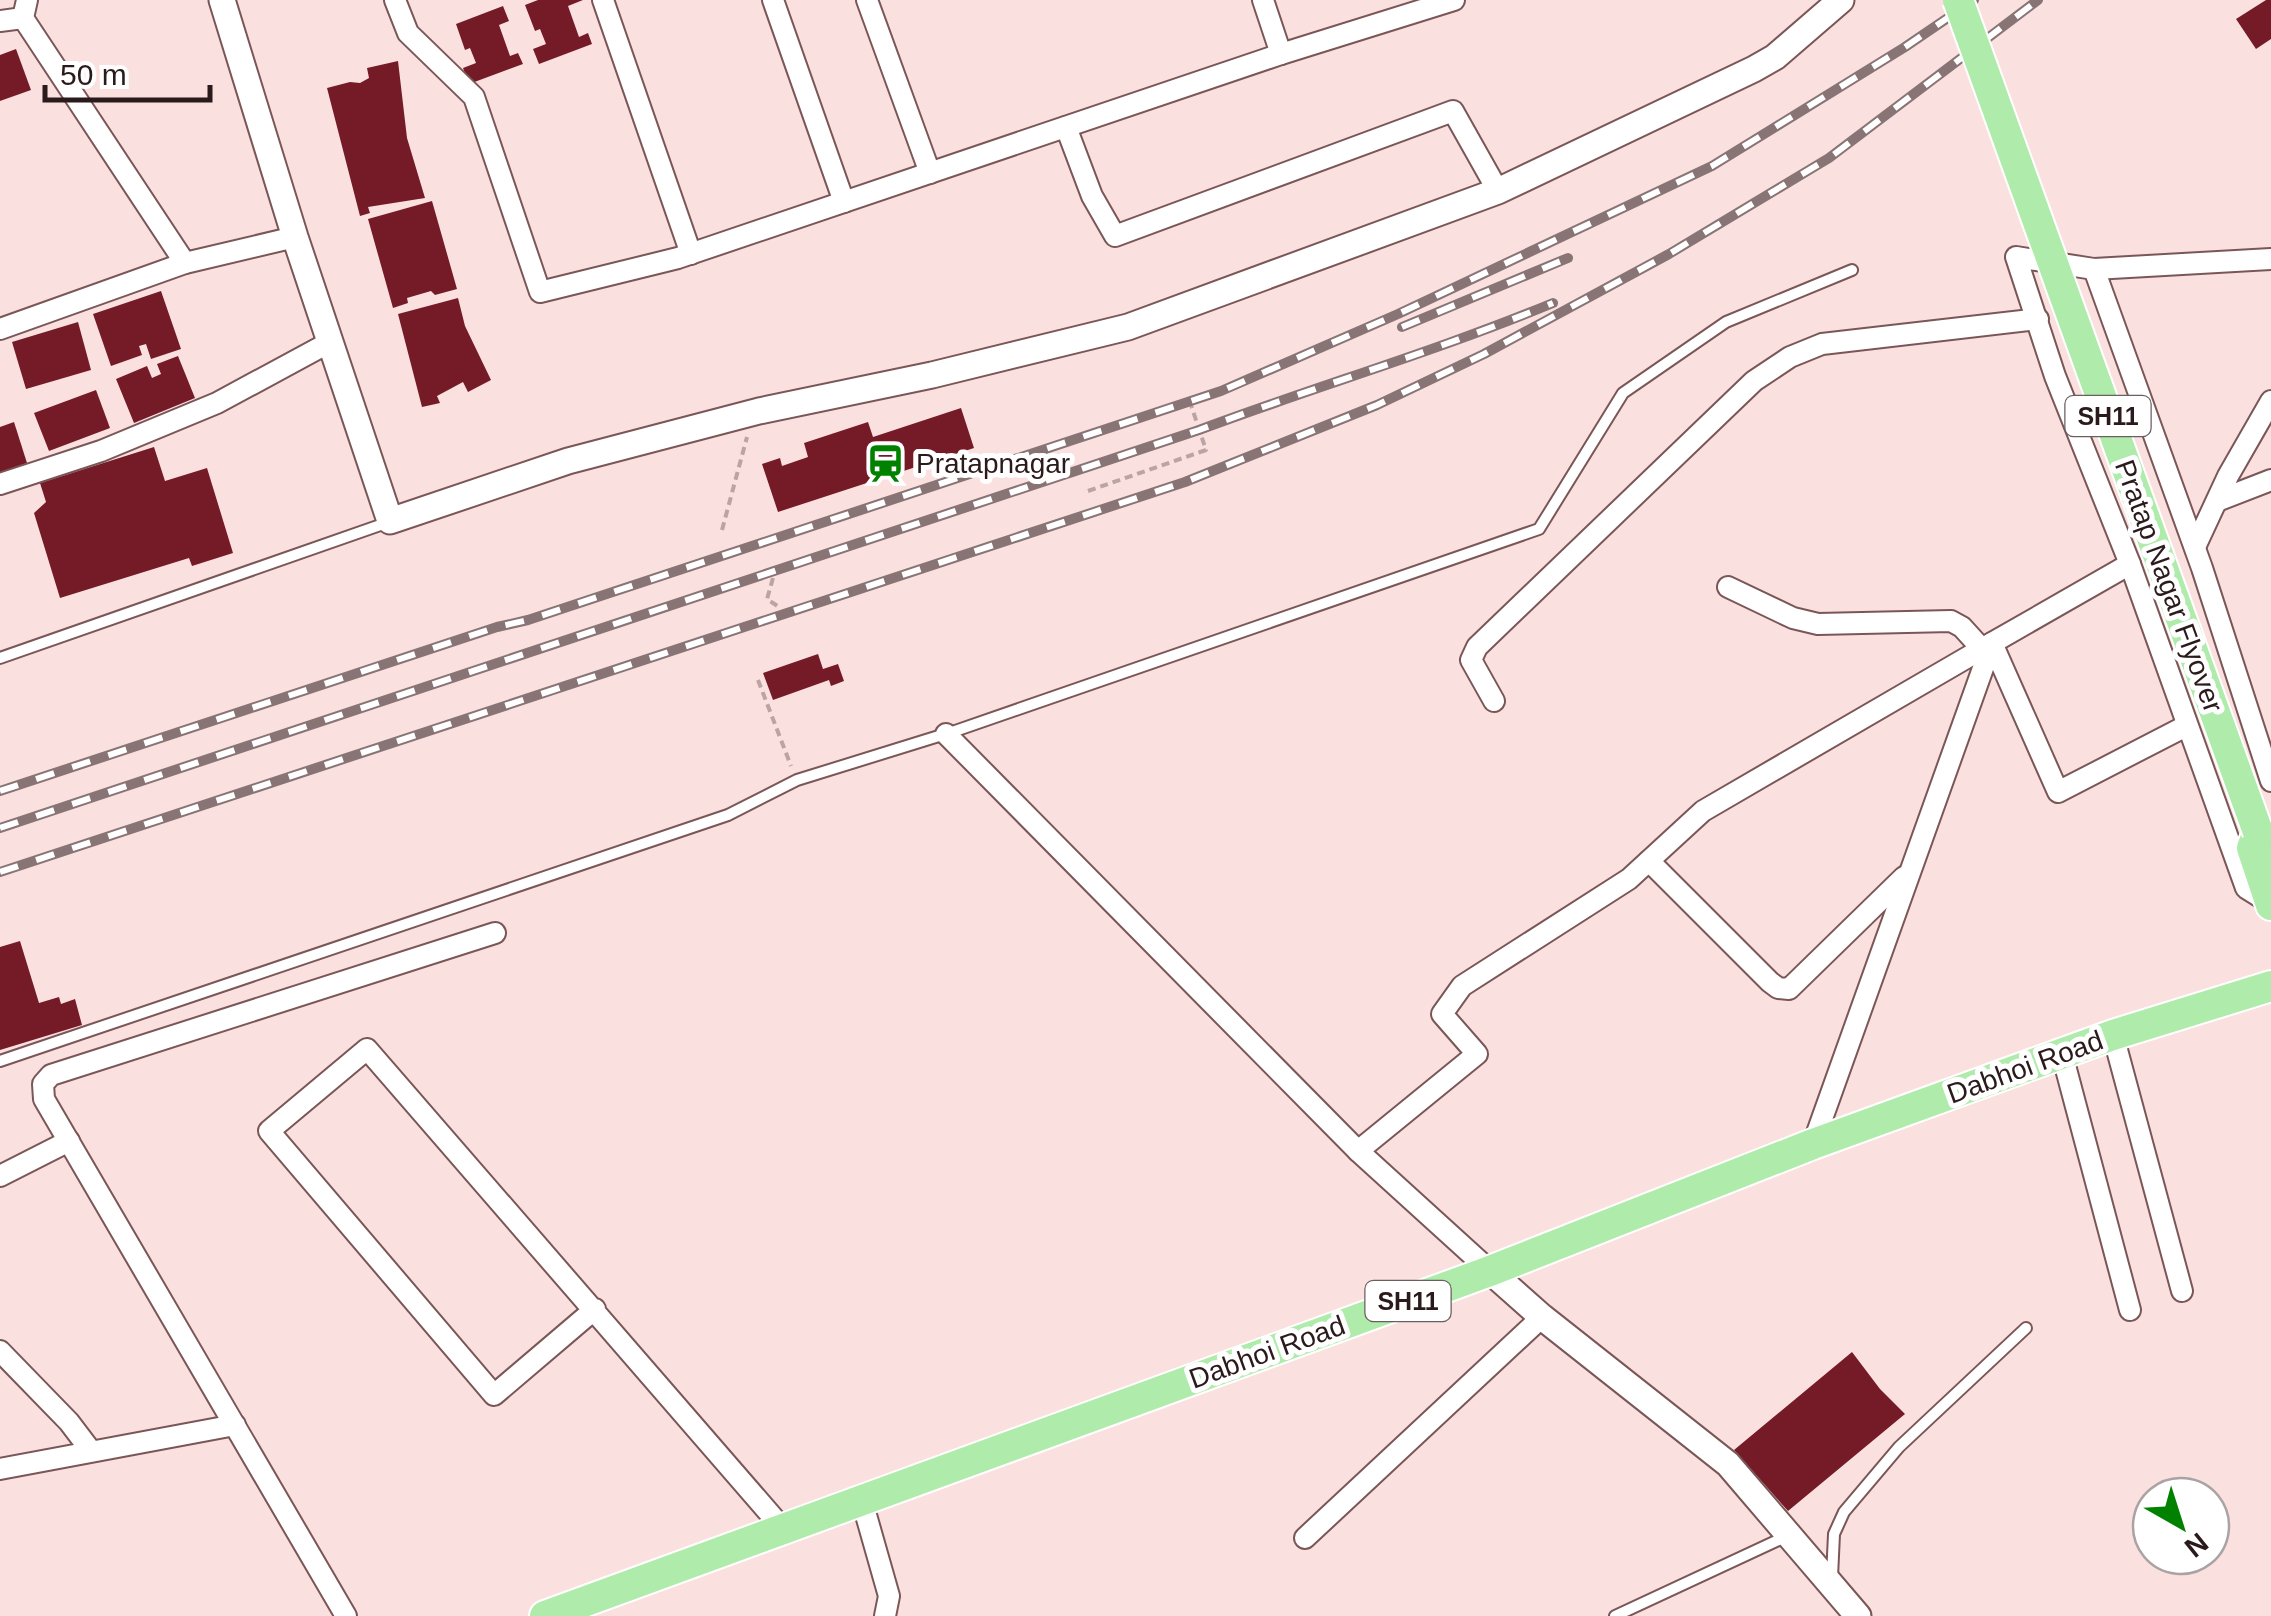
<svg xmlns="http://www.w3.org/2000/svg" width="2271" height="1616" viewBox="0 0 2271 1616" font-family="Arial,sans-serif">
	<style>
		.building { fill: #751b28 }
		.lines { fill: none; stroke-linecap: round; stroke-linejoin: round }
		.service-casing { stroke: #7b5657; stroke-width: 14 }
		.minor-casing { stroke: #7b5657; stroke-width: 24 }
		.tertiary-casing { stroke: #7b5657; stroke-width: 29 }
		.primary-casing { stroke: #fff; stroke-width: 34 }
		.path { stroke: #bba4a4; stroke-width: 4; stroke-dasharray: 8 5; stroke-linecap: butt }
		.service { stroke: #fff; stroke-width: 10 }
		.minor { stroke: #fff; stroke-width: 20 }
		.tertiary { stroke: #fff; stroke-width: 25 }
		.primary { stroke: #afebab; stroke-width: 30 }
		.rail-casing { stroke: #897475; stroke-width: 10 }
		.rail { stroke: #fff; stroke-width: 6; stroke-dasharray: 19; stroke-linecap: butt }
		.primary-bridge-casing { stroke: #fff; stroke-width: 34; stroke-linecap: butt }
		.primary-bridge { stroke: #afebab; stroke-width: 30 }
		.labels { text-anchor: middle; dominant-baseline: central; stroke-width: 10; stroke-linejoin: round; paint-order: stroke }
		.shield { fill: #fff; stroke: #6a5f5f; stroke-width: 2.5 }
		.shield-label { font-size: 25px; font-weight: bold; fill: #2a1a1b }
		.poi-label { font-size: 28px; fill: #2a1a1b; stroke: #fff; text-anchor: start }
		.street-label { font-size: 28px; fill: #2a1a1b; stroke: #fff }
	</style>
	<rect width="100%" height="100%" fill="#fbe0e0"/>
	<g class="building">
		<path d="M538 0H583L568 6 579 37 588 33 592 44 539 64 533 49 546 44 540 29 535 31 525 5Z"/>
		<path d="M2266 0H2271V39L2256 49 2236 19Z"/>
		<path d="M503 6 509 21 499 25 510 56 518 53 523 64 469 84 463 68 476 63 470 48 465 50 456 24Z"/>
		<path d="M16 49 31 90 0 101V55Z"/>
		<path d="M398 61 407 138 425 198 368 207 370 213 360 216 327 88 350 82 360 83 369 78 367 68Z"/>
		<path d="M432 201 457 289 435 295 431 291 407 298 408 303 393 308 368 219Z"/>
		<path d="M161 291 181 349 151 359 146 344 139 346 142 355 111 366 93 314Z"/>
		<path d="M458 298 465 326 491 380 468 392 463 382 437 396 440 403 422 407 398 314Z"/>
		<path d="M78 322 91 370 26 389 12 342Z"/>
		<path d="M178 356 195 398 134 423 116 379 147 366 152 378 161 374 157 364Z"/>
		<path d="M96 390 110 428 49 451 34 413Z"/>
		<path d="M961 408 974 448 778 512 762 464 780 458 782 466 808 457 804 443 868 422 873 437Z"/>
		<path d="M14 422 27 463 0 473V427Z"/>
		<path d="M154 447 165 481 207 468 233 553 192 566 189 558 60 598 34 513 46 502 40 483Z"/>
		<path d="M818 654 823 669 838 664 844 681 831 686 829 680 773 700 763 673Z"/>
		<path d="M20 941 39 1003 59 997 61 1004 75 999 82 1025 0 1050V947Z"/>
		<path d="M1852 1352 1880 1389 1905 1414 1788 1511 1734 1450Z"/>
	</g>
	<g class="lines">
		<defs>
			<g id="service">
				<path d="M0 658 389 522"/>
				<path d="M0 1061 728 815 797 780 955 731 1539 529 1623 393 1726 322 1852 270"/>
				<path d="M1832 1577 1834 1534 1844 1512 1899 1447 2026 1328"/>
				<path d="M1615 1616 1787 1536"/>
			</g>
			<g id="minor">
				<path d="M27 0 23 18 185 263"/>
				<path d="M395 0 408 33 474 97 540 292 678 258 1281 54 1454 0"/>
				<path d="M603 0 691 254"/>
				<path d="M773 0 844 202"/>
				<path d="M867 0 930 173"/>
				<path d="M1263 0 1281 54"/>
				<path d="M0 21 23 18"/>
				<path d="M1066 127 1092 196 1115 236 1453 111 1498 191"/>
				<path d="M2094 269 2202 568 2271 781"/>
				<path d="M0 329 185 263 295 237"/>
				<path d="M0 484 101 451 217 403 330 342"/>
				<path d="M2217 501 2271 480"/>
				<path d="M2195 547 2228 476 2271 401"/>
				<path d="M1728 587 1793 618 1818 624 1951 621 1962 627 1982 649"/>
				<path d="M1494 701 1471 660 1477 647 1754 381 1790 357 1822 344 2038 319"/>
				<path d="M946 734 1358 1151 1490 1271"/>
				<path d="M1649 861 1770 982 1778 988 1789 989 1904 877"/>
				<path d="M2270 903 2246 888 2130 564 2055 376 2016 257 2094 269 2271 259"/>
				<path d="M2113 1035 2182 1291"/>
				<path d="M2062 1054 2130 1310"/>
				<path d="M1813 1144 1992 643 2130 564"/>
				<path d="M1358 1151 1477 1054 1442 1014 1462 986 1629 879 1703 811 1992 643 2058 792 2186 726"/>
				<path d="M0 1176 69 1141"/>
				<path d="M595 1309 494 1395 269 1131 367 1049 784 1530"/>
				<path d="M0 1351 69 1422 91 1451"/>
				<path d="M0 1469 235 1425"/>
				<path d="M862 1501 889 1596 885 1616"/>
				<path d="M1305 1538 1542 1317"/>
				<path d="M346 1616 44 1099 43 1084 51 1075 495 933"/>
			</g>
			<g id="tertiary">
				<path d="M222 0 295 237 390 521 568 461 759 411 932 375 1128 327 1498 191 1754 69 1775 57 1841 0"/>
				<path d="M1490 1271 1542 1317 1728 1464 1858 1616"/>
			</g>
			<g id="primary">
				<path d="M2271 848 2258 832 2252 848 2271 905"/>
				<path d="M545 1616 1490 1271 1813 1144 2113 1035 2271 986"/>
			</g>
		</defs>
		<use href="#service" class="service-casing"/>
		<use href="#minor" class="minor-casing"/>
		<use href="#tertiary" class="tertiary-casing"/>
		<use href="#primary" class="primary-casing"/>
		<g class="path">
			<path d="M1088 491 1206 450 1190 402"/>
			<path d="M722 530 747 437"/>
			<path d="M773 578 767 599 779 607"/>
			<path d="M758 680 791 766"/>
		</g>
		<use href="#service" class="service"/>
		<use href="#minor" class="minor"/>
		<use href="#tertiary" class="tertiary"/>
		<use href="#primary" class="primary"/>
		<defs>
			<g id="rail">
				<path d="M1402 327 1568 258"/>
				<path d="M0 791 497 627 528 620 1221 391 1398 314 1712 166 1905 47 1974 0"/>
				<path d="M0 828 1199 430C1317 386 1437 351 1553 303"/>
				<path d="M0 872 1185 482 1377 405 1484 354 1669 254 1829 158 2038 0"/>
			</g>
		</defs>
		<use href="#rail" class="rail-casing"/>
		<use href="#rail" class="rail"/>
		<defs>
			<path id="primary-bridge" d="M1958 0 2258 832"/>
		</defs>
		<use href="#primary-bridge" class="primary-bridge-casing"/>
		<use href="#primary-bridge" class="primary-bridge"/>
	</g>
	<defs>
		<symbol id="station-bare" viewBox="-9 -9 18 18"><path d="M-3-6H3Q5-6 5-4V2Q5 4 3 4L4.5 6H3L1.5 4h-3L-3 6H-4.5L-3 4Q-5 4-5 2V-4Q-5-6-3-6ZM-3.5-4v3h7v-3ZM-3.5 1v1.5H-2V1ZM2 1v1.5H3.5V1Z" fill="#008200" stroke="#fff" stroke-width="2.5" paint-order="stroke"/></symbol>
	</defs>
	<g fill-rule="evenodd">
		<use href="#station-bare" x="858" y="436" width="55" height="55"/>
	</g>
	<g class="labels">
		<g class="shield">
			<rect x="2065.5" y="396" width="85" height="40" rx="8"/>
			<rect x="1365.5" y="1281" width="85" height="40" rx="8"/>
		</g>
		<g class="shield-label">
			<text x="2108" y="416">SH11</text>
			<text x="1408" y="1301">SH11</text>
		</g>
		<g class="poi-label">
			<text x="916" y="463">Pratapnagar</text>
		</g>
		<g class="street-label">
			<text transform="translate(2169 586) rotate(70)">Pratap Nagar Flyover</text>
			<text transform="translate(2025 1067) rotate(-20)">Dabhoi Road</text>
			<text transform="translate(1267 1352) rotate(-20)">Dabhoi Road</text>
		</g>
	</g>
	<g transform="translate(2181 1526) rotate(141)"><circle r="48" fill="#ffffff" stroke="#aaa3a4" stroke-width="2.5"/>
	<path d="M0-8L18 38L0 25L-18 38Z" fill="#008200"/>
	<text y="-15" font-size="28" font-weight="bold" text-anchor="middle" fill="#2a1a1b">N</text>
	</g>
	<path d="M45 85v15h165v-15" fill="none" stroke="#2a1a1b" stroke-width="5"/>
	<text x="60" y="85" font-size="30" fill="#2a1a1b" stroke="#ffffff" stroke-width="8" paint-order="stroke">50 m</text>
</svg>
